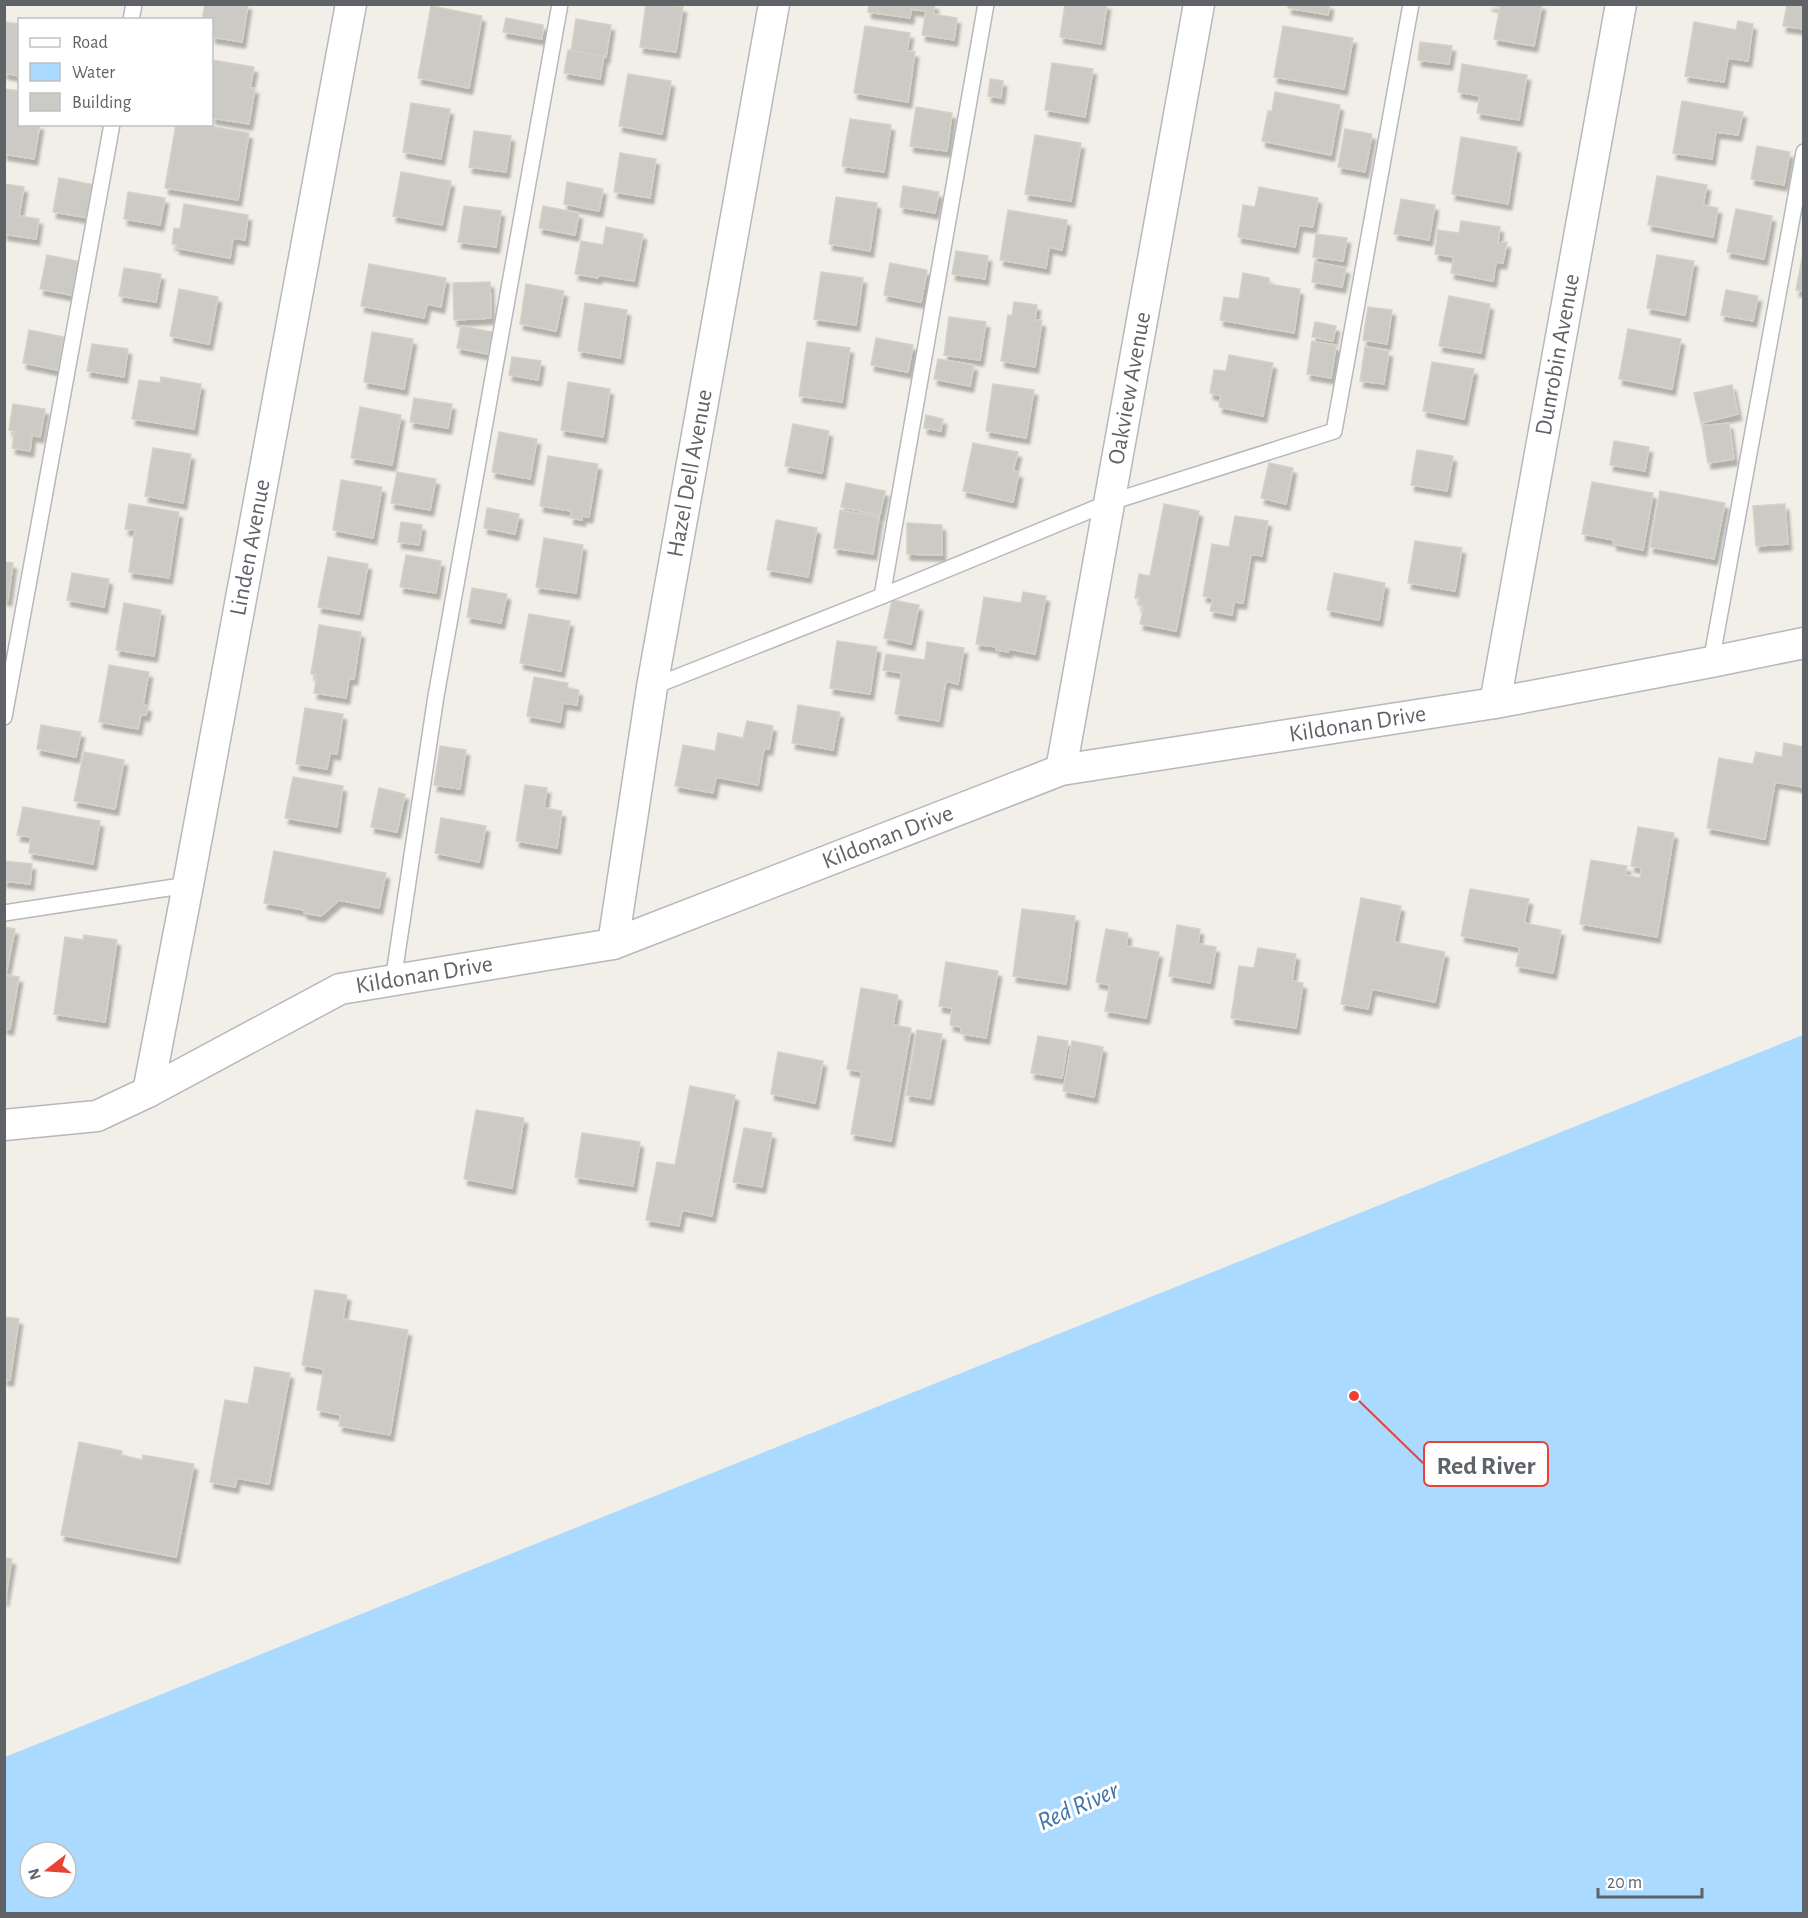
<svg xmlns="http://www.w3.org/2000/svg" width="1808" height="1918" viewBox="0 0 1808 1918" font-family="'Alegreya Sans',sans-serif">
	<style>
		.water { fill: #aadaff; fill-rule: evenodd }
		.building { fill: #cccac5; stroke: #d6d1c6; stroke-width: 1.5; filter: url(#shadow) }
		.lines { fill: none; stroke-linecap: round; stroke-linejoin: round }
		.lane-casing { stroke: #b5b8bc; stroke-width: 18 }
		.street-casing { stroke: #b5b8bc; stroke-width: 33 }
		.lane { stroke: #fff; stroke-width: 15 }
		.street { stroke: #fff; stroke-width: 30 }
		.labels { text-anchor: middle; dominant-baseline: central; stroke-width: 6; stroke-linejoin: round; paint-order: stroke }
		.street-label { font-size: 24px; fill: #5f6368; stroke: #fff }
		.water-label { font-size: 26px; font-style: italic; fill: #4174aa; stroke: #fff }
		.leader { fill: none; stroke: #ea4335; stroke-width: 2 }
		.callout-dot { fill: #ea4335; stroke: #fff; stroke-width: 2 }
		.callout { fill: #fff; stroke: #ea4335; stroke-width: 2 }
		.callout-label { font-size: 26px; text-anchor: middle; font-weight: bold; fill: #5f6368 }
	</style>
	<defs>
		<filter id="shadow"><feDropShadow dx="3.5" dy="6" stdDeviation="1.5" flood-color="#0004"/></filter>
	</defs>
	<rect width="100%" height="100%" fill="#f1efe8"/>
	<path class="water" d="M1803 1035V1913H5V1757ZM30 1852H66V1888H30Z"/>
	<g class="building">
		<path d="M205 4H248L242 42 212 37V20H202Z"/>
		<path d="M646 4 683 7 676 52 640 47Z"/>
		<path d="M869 4H935L933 14 957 18 954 40 922 35 926 11 911 9 910 18 868 12Z"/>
		<path d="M1065 4H1107L1101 44 1060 37Z"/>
		<path d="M1289 4H1330L1328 15 1288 8Z"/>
		<path d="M1542 4 1534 46 1494 39 1500 7 1488 4Z"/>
		<path d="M1787 4H1804V29L1783 26Z"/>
		<path d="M431 6 482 16 469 88 418 78Z"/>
		<path d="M506 18 543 25 542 39 503 32Z"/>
		<path d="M576 19 611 25 606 57 571 51Z"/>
		<path d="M1738 21 1753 24 1748 61 1728 58 1724 82 1685 76 1694 22 1736 30Z"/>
		<path d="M4 22 20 24V76L4 73Z"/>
		<path d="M865 26 910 33 907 51 915 52 908 102 854 93Z"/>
		<path d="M1283 26 1353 38 1344 89 1274 77Z"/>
		<path d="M1420 42 1452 46 1449 64 1418 60Z"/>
		<path d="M568 50 604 56 600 79 564 73Z"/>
		<path d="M212 60 254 67 250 88H255L249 124 212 118Z"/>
		<path d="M1052 63 1093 69 1085 117 1045 110Z"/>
		<path d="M1462 64 1527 75 1519 120 1477 113 1480 96 1458 92Z"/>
		<path d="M628 74 671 81 662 134 619 126Z"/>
		<path d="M990 79 1003 81 1001 98 988 96Z"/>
		<path d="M4 89 20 91V124H40L34 159 4 154Z"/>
		<path d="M1275 92 1340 105 1331 155 1262 141 1268 111H1272Z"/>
		<path d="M1682 101 1743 112 1738 135 1716 132 1712 159 1673 153Z"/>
		<path d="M411 103 450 109 441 159 403 152Z"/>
		<path d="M916 107 952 113 947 151 910 146Z"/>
		<path d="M850 119 891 125 884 172 842 166Z"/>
		<path d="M176 124H198L249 133 238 200 165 188Z"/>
		<path d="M1345 129 1372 134 1365 172 1338 167Z"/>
		<path d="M474 131 511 136 506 172 469 167Z"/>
		<path d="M1035 135 1081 143 1071 201 1025 194Z"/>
		<path d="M1461 137 1517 147 1508 204 1452 194Z"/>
		<path d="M1757 146 1790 152 1784 185 1751 179Z"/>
		<path d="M620 153 656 159 650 198 614 192Z"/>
		<path d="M401 172 451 181 442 225 393 216Z"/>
		<path d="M1657 176 1707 185 1703 205 1718 208 1713 237 1648 225Z"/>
		<path d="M59 178 95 185 88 218 53 212Z"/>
		<path d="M567 182 603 189 599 211 564 204Z"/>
		<path d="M4 184 24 187 19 216 39 219 36 239 4 234Z"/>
		<path d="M903 186 939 192 935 213 900 207Z"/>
		<path d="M1259 187 1318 198 1313 227 1299 225 1295 247 1238 237 1243 205 1255 207Z"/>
		<path d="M128 192 165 198 160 225 124 219Z"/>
		<path d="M836 197 877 203 870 251 829 244Z"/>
		<path d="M1401 199 1435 205 1429 240 1394 234Z"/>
		<path d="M184 204 248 215 245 240 233 238 230 258 176 248 177 244H172L174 228 180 229Z"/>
		<path d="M464 206 501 211 496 247 458 242Z"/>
		<path d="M543 206 579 213 575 235 539 228Z"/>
		<path d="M1736 209 1772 216 1764 259 1727 252Z"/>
		<path d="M1008 210 1067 220 1062 250 1049 247 1046 268 1000 260Z"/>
		<path d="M1461 221 1500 227 1498 243 1507 242 1503 263 1496 262 1493 281 1451 273 1454 257 1435 254 1438 230 1459 233Z"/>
		<path d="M606 227 643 234 634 281 599 275 598 278 575 274 581 241 603 245Z"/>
		<path d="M1316 234 1347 238 1343 261 1313 257Z"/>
		<path d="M956 251 988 256 985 279 952 274Z"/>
		<path d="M1803 253 1804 254V291L1796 290Z"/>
		<path d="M47 255 82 262 76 296 40 289Z"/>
		<path d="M1657 255 1694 261 1685 315 1647 308Z"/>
		<path d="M1315 262 1346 268 1342 287 1312 282Z"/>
		<path d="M890 263 927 270 921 302 884 295Z"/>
		<path d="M369 264 446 278 441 307 427 304 424 318 361 306Z"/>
		<path d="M124 268 161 274 156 302 119 296Z"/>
		<path d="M821 272 863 278 856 325 814 319Z"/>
		<path d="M1243 273 1269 278V284L1300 289 1294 333 1220 320 1224 297 1239 299Z"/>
		<path d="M490 282 491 318 454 320 453 283Z"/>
		<path d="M526 284 564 291 556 331 520 324Z"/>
		<path d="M179 289 218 297 209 344 170 336Z"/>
		<path d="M1726 290 1758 296 1753 321 1721 315Z"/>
		<path d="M1449 296 1490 304 1481 353 1439 346Z"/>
		<path d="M1014 302 1037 305 1035 320 1042 321 1035 367 1001 361 1008 315 1012 316Z"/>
		<path d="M585 303 627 310 620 358 578 351Z"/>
		<path d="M1368 307 1392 310 1387 344 1363 340Z"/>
		<path d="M949 317 986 322 980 360 944 355Z"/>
		<path d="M1315 322 1336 326 1333 341 1312 337Z"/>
		<path d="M461 326 492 332 488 354 457 348Z"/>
		<path d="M1628 329 1681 339 1672 389 1619 379Z"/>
		<path d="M29 330 64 337 58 370 23 363Z"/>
		<path d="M372 332 413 339 404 389 364 382Z"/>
		<path d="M876 338 913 345 908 372 871 365Z"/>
		<path d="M1312 341 1336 345 1331 378 1307 374Z"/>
		<path d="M807 342 850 348 842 402 799 396Z"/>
		<path d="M92 344 128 349 124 377 87 371Z"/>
		<path d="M1365 347 1389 351 1384 384 1360 381Z"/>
		<path d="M1229 355 1273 363 1263 416 1219 407 1221 396 1210 393 1214 370 1226 371Z"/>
		<path d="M512 357 541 361 538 380 509 375Z"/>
		<path d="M938 359 974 365 970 386 934 379Z"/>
		<path d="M1432 362 1474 369 1464 419 1423 411Z"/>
		<path d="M161 377 201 384 194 429 132 419 139 380 160 383Z"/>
		<path d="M568 382 610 389 603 437 561 430Z"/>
		<path d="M993 384 1034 390 1026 438 986 431Z"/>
		<path d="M1732 385 1738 414 1701 423 1694 393Z"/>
		<path d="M414 398 452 404 448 428 410 422Z"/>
		<path d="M13 404 45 409 40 437 32 435 30 451 12 448 15 431 9 430Z"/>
		<path d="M360 407 401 415 392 465 351 458Z"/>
		<path d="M926 415 943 419 941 431 924 428Z"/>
		<path d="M1729 423 1734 459 1708 463 1702 426Z"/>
		<path d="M793 424 829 431 822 473 785 466Z"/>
		<path d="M499 432 537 439 530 479 492 472Z"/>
		<path d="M1614 441 1649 447 1645 471 1610 465Z"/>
		<path d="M973 443 1018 452 1013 471 1019 472 1013 502 963 491Z"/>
		<path d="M153 448 191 454 183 503 145 496Z"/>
		<path d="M1417 450 1453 456 1447 491 1411 485Z"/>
		<path d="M548 456 598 464 589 517 582 516V520L570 518 572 511 540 506Z"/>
		<path d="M1269 463 1293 468 1286 504 1261 498Z"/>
		<path d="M397 472 436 479 430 510 391 503Z"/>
		<path d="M341 480 382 487 373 538 333 530Z"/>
		<path d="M1592 482 1653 493 1643 550 1613 544 1614 540 1582 534Z"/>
		<path d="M846 483 885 491 880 515 841 507Z"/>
		<path d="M1660 491 1725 503 1714 559 1650 547Z"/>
		<path d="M129 504 179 512 169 578 129 572 135 530 125 529Z"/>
		<path d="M1164 504 1199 511 1176 631 1140 624 1144 606 1138 605 1140 597 1135 598 1139 574 1150 576Z"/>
		<path d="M1785 504 1788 544 1756 546 1753 506Z"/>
		<path d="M487 508 519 514 515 534 484 528Z"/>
		<path d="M840 510 879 517 873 554 834 548Z"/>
		<path d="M1235 516 1268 521 1262 556 1251 554 1243 603 1234 602 1232 615 1210 611 1213 598 1203 596 1212 544 1229 547Z"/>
		<path d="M776 520 817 528 808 577 767 570Z"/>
		<path d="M401 522 422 525 419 545 398 542Z"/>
		<path d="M907 523 942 525V555L907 554Z"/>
		<path d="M544 538 583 545 576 593 536 587Z"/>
		<path d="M1415 541 1462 548 1455 591 1408 583Z"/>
		<path d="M406 555 441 561 436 593 400 587Z"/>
		<path d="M328 557 368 564 359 614 318 607Z"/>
		<path d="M4 562 13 563 8 600 4 599Z"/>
		<path d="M72 573 109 579 104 607 67 600Z"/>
		<path d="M1334 573 1385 583 1379 620 1327 610Z"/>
		<path d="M472 588 507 594 501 623 467 617Z"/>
		<path d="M1023 592 1046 596 1035 654 1009 649 1008 652 996 650 997 647 976 644 984 597 1021 603Z"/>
		<path d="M892 600 919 605 911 644 884 638Z"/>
		<path d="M124 603 161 610 154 656 116 650Z"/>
		<path d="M529 614 570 621 561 671 520 663Z"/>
		<path d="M319 625 361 632 354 679 349 678 346 698 314 693 317 675 311 674Z"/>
		<path d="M837 641 877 647 870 694 830 688Z"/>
		<path d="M927 642 964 648 958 684 946 681 939 721 895 714 902 673 883 670 886 654 925 660Z"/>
		<path d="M109 665 149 672 143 705 148 706 146 715 141 714 138 729 99 722Z"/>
		<path d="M534 677 568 683 567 688 579 690 577 705 563 703 560 722 527 716Z"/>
		<path d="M798 705 840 712 833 750 792 743Z"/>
		<path d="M305 708 343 714 337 754 330 753 327 769 296 764Z"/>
		<path d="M747 721 773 726 769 749 764 748 758 785 716 777 713 793 675 786 683 745 715 751 718 733 743 738Z"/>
		<path d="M41 725 81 732 76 757 37 749Z"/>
		<path d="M1784 743 1804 747V787L1775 782 1765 839 1707 828 1719 758 1753 764 1756 752 1782 757Z"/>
		<path d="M440 746 466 750 460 789 434 785Z"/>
		<path d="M84 752 124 760 115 809 74 801Z"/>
		<path d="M293 777 343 786 337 827 285 818Z"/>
		<path d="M525 785 547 788 544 808 562 811 557 848 516 841Z"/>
		<path d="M379 788 405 794 397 832 371 827Z"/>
		<path d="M23 807 100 821 93 864 29 853 31 837 17 835Z"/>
		<path d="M441 818 486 826 479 862 435 853Z"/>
		<path d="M1638 827 1674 833 1657 937 1580 924 1591 860 1627 866 1625 875 1640 878 1642 868 1631 866Z"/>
		<path d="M274 851 386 873 379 908 339 900 321 916 304 913V910L264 903Z"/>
		<path d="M4 861 32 864 30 884 4 881Z"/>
		<path d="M1470 889 1529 899 1524 923 1561 930 1553 973 1516 966 1520 947 1461 936Z"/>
		<path d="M1361 898 1401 906 1394 942 1445 952 1435 1002 1372 989 1368 1009 1341 1004Z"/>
		<path d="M1022 909 1075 916 1066 984 1013 976Z"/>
		<path d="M1177 925 1200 929 1198 944 1216 947 1210 983 1169 976Z"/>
		<path d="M4 927 15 929 7 969H4Z"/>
		<path d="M1106 929 1128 933 1126 946 1159 952 1146 1018 1105 1011 1110 985 1096 982Z"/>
		<path d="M84 935 117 940 105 1022 54 1014 65 937 83 940Z"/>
		<path d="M1258 948 1296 954 1292 981 1303 983 1296 1028 1231 1018 1239 966 1254 968Z"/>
		<path d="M946 962 998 971 986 1038 962 1034 961 1027 950 1025 952 1008 939 1006Z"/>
		<path d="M4 975 19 977 10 1029 4 1028Z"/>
		<path d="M861 988 898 995 893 1025 911 1028 891 1141 851 1134 862 1072 847 1069Z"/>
		<path d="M917 1030 942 1034 930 1099 906 1095Z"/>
		<path d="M1038 1036 1068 1041 1062 1078 1031 1073Z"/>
		<path d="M1072 1041 1103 1047 1094 1097 1063 1091Z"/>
		<path d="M778 1052 823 1061 815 1103 771 1094Z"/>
		<path d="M690 1086 735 1095 712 1216 682 1210 679 1226 646 1220 657 1162 675 1165Z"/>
		<path d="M476 1110 524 1118 512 1188 464 1179Z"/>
		<path d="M744 1128 772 1133 762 1187 733 1182Z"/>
		<path d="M582 1133 640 1142 633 1186 575 1177Z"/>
		<path d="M315 1290 347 1295 343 1319 408 1330 390 1435 339 1426 341 1415 317 1410 324 1369 302 1365Z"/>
		<path d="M4 1317 19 1319 10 1380 4 1379Z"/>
		<path d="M255 1367 290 1373 269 1484 237 1478 235 1487 210 1482 225 1400 248 1404Z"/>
		<path d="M79 1442 122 1451 121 1455 142 1460 143 1455 194 1464 176 1557 61 1535Z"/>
		<path d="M4 1558 12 1559 5 1600H4Z"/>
	</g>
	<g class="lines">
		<defs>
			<g id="lane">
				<path d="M131 20 134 4"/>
				<path d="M882 596 986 4"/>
				<path d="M1711 662 1804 152"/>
				<path d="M652 687 882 596 1108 503 1334 431 1411 4"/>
				<path d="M4 717 112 124"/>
				<path d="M4 913 188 885"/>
				<path d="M393 981 436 696 560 4"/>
			</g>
			<g id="street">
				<path id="s1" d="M1495 703 1621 4"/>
				<path id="s2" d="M1061 770 1199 4"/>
				<path id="s3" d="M613 944 652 687 774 4"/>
				<path id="s4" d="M148 1092 188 885 351 4"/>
				<path id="s5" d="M4 1125 97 1116 148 1092 340 989 613 944 1061 770 1495 703 1711 662 1804 643"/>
			</g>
		</defs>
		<use href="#lane" class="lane-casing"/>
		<use href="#street" class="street-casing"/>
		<use href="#lane" class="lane"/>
		<use href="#street" class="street"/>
	</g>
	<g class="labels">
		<g class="street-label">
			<text stroke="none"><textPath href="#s1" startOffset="354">Dunrobin Avenue</textPath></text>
			<text stroke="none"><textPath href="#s2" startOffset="388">Oakview Avenue</textPath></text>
			<text stroke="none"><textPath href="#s3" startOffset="477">Hazel Dell Avenue</textPath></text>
			<text stroke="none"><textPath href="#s4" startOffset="554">Linden Avenue</textPath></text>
			<text stroke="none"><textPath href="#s5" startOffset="1425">Kildonan Drive</textPath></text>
			<text stroke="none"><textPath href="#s5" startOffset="939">Kildonan Drive</textPath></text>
			<text stroke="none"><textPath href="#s5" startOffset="453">Kildonan Drive</textPath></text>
		</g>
		<g class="water-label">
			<text transform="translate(1078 1806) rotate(-24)">Red River</text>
		</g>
	</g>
	<path class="leader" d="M1354 1396L1424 1464"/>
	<circle class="callout-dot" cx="1354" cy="1396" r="6"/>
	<rect class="callout" x="1424" y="1442" width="124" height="44" rx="6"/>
	<g class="callout-label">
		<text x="1486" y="1474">Red River</text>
	</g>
	<rect width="1808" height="1918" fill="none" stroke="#5f6368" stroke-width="12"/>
	<rect x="18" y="18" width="195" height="108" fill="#ffffff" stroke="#bfc1c3" stroke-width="1.5"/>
	<rect x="30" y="38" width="30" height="9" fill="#ffffff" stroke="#bfc1c3" stroke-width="1.5"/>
	<text x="72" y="48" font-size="18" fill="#5f6368">Road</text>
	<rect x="30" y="63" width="30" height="18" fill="#aadaff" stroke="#bfc1c3" stroke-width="1.5"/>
	<text x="72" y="78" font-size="18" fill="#5f6368">Water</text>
	<rect x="30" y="93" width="30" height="18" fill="#cccac5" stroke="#bfc1c3" stroke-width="1.5"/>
	<text x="72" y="108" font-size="18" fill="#5f6368">Building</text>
	<g transform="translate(48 1870) rotate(253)"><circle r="28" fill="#ffffff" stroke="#bfc1c3" stroke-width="1.5"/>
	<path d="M0-4.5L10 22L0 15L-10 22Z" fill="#ea4335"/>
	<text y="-9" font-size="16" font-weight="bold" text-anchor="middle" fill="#5f6368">N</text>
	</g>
	<path d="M1598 1888v9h104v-9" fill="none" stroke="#5f6368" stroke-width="3"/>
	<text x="1607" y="1888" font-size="18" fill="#5f6368" stroke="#ffffff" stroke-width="4.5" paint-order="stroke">20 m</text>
</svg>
